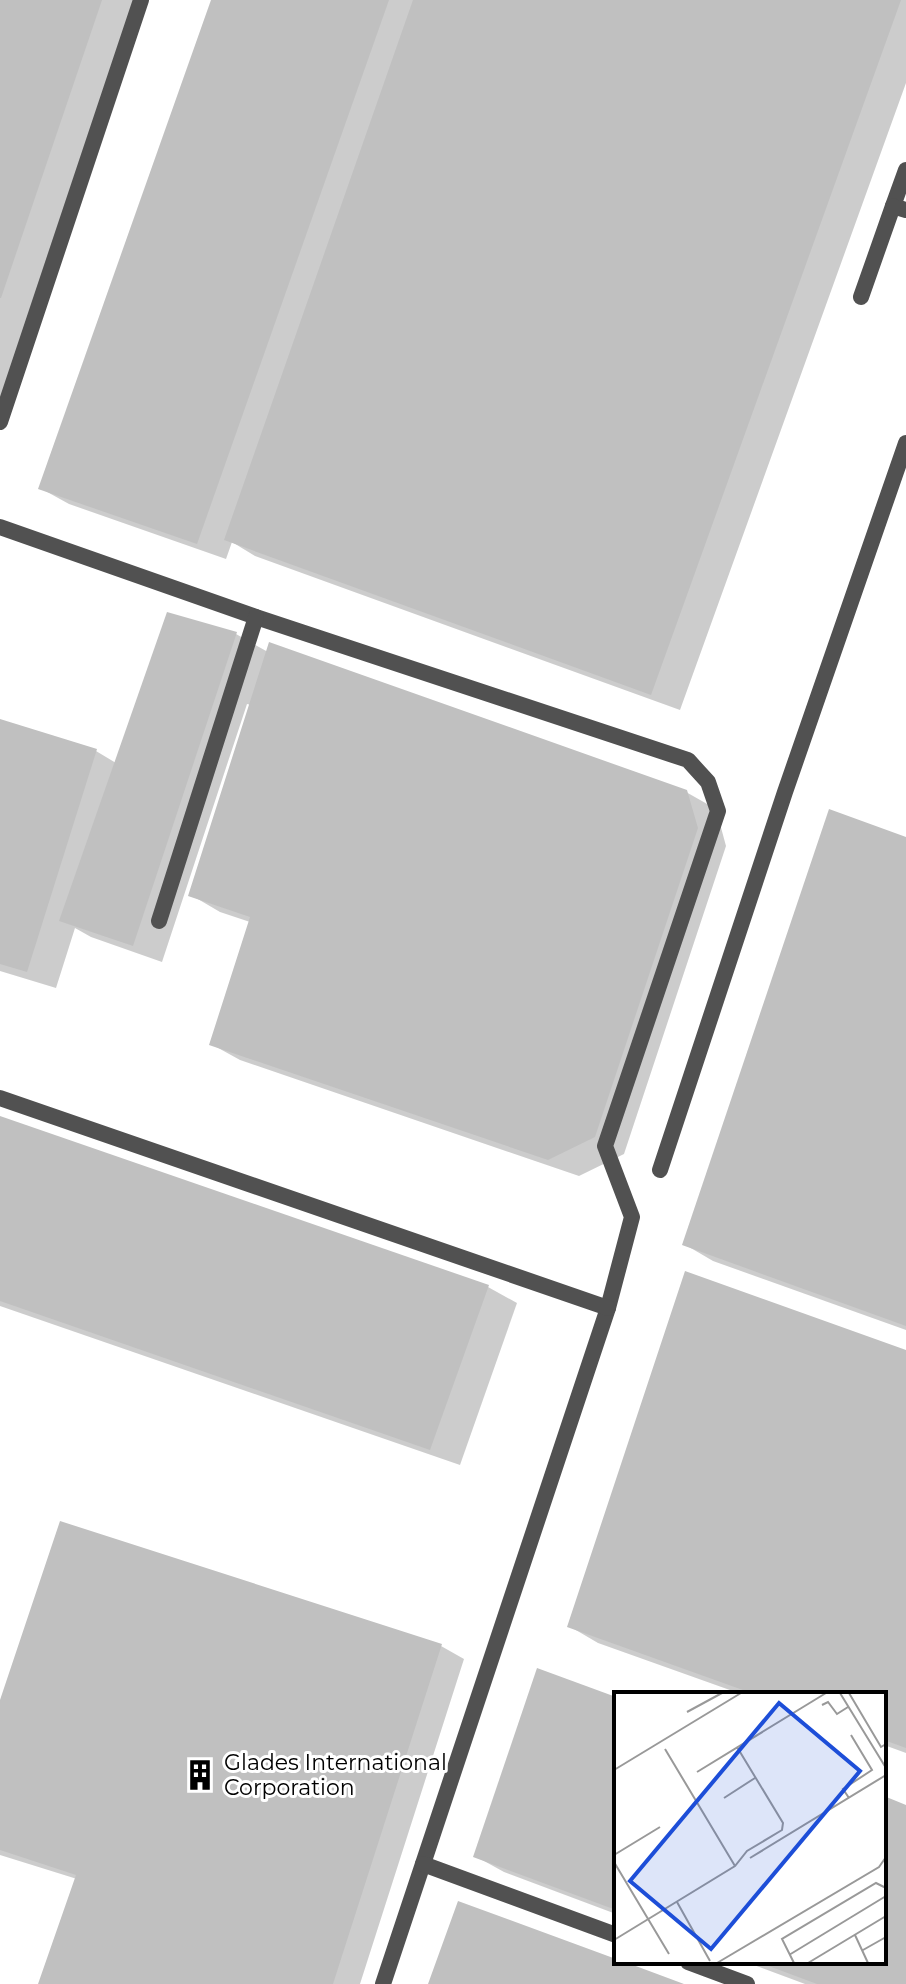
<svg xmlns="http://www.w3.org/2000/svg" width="906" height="1984" viewBox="0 0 906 1984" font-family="Montserrat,sans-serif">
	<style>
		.shadow { fill: #0003 }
		.building { fill: #c0c0c0 }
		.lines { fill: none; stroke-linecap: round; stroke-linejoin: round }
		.lane { stroke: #515151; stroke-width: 16 }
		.street { stroke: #515151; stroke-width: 16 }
		.labels { text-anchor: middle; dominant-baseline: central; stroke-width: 6; stroke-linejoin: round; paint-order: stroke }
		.poi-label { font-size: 22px; fill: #000; stroke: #fff; text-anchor: start }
		.inset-road { fill: none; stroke: #999; stroke-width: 2 }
		.view { fill: #1d4ed8; fill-opacity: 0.15; stroke: #1d4ed8; stroke-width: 4 }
		.inset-edge { fill: none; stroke: #000; stroke-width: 4 }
	</style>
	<rect width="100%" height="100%" fill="#fff"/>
	<g class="shadow">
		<path d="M0 0H137L0 401Z"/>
		<path d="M213 0H906V83L680 710 255 556 232 542 226 559 69 504 40 488Z"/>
		<path d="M236 634 268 652 686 792 716 809 726 846 624 1154 579 1176 240 1060 211 1044 250 922 220 912 191 895 251 705 247 704 162 962 91 937 75 928 56 988 0 971V722L96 751 116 763Z"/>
		<path d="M906 839V1330L713 1261 684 1244Z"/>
		<path d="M0 1118 488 1287 517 1303 460 1465 0 1306Z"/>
		<path d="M906 1352V1753L884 1745V1694H741L598 1643 569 1626Z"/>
		<path d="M441 1646 464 1659 360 1984H40L77 1879 0 1855V1707Z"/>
		<path d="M616 1699V1914L504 1872 475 1856Z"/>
		<path d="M884 1799 906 1807V1984H805L746 1962H884Z"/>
	</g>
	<g class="building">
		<path d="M0 0H102L1 298H0Z"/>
		<path d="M211 0H389L197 544 38 489Z"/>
		<path d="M413 0H901L651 695 224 540Z"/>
		<path d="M167 612 237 632 133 946 59 921Z"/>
		<path d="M269 642 687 790 698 828 595 1137 548 1160 209 1045 250 917 188 896Z"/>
		<path d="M0 719 97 749 27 972 0 964Z"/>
		<path d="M829 809 906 837V1326L682 1245Z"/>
		<path d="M0 1116 489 1285 430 1450 0 1301Z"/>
		<path d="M685 1271 906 1350V1748L884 1740V1694H754L567 1627Z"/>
		<path d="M60 1521 442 1644 333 1984H38L76 1875 0 1850V1700Z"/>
		<path d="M537 1668 616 1697V1910L473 1857Z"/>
		<path d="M884 1796 906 1805V1984H817L758 1962H884Z"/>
		<path d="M458 1901 616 1959V1962H625L684 1984H428Z"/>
	</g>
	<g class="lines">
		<g class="lane">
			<path d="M906 170 893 206 906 210"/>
			<path d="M861 297 893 206"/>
			<path d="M0 422 141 0"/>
			<path d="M0 527 256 617 688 760 708 782 718 811 605 1146 632 1217 608 1308 383 1984"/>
			<path d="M159 921 256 617"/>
			<path d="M0 1098 608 1308"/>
			<path d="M423 1864 616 1935"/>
			<path d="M688 1962 747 1984"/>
		</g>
		<path class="street" d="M660 1170 785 792 906 443"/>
	</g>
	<defs>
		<symbol id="building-bare" viewBox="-9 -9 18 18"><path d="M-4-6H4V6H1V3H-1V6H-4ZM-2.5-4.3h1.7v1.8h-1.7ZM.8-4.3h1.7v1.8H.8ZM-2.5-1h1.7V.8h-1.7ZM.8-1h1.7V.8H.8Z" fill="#000" stroke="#fff" stroke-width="2.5" paint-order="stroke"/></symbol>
	</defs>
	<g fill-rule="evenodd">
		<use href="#building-bare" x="178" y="1753" width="44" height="44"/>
	</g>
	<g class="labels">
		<g class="poi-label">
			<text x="224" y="1762">Glades International<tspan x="224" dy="25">Corporation</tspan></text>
		</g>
	</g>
	<g transform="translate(614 1692)">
		<rect width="272" height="272" fill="#fff"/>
		<path class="inset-road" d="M226 1 272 76M235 1 267 55 272 52M208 13 214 10 223 22 234 15M73 20 108 1M51 57 121 174M0 78 127 1M83 80 212 1M110 106 141 86M235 106 229 97 258 78 237 43M0 163 46 135M136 166 272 83M0 170 55 262M63 210 96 269M241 243 254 271M0 248 121 174 133 159 168 138 169 131 123 55M249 258 272 245M175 263 272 204M103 271 265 175 272 165M180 271 168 247 262 191 272 196M194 271 272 224"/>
		<path class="view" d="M165 11 246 79 97 257 16 189Z"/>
		<rect width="272" height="272" class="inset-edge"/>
	</g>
</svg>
